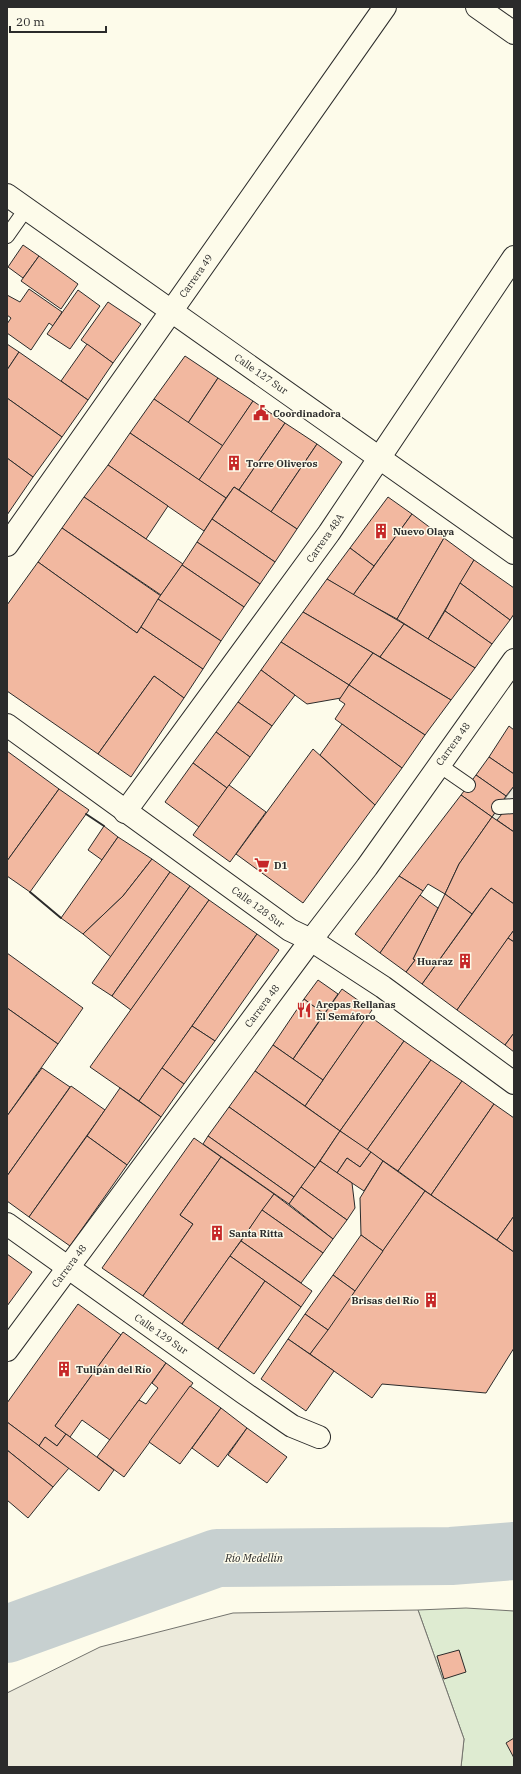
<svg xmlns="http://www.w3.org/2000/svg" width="521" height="1774" viewBox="0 0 521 1774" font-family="'IBM Plex Serif',serif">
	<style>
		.green { fill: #deebd1; stroke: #74746e }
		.parking { fill: #eceadb; stroke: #74746e }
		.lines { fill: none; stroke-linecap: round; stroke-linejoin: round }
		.river { stroke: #c7d0d0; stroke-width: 58 }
		.building { fill: #f2b8a0; stroke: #2b2b2b }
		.lane-casing { stroke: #2b2b2b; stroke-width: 16 }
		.street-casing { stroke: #2b2b2b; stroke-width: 24 }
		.secondary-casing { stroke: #2b2b2b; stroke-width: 24 }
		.lane { stroke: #fdfbea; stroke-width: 14 }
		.street { stroke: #fdfbea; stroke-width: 22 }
		.secondary { stroke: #fdfbea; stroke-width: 22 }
		.wall { stroke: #2b2b2b; stroke-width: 2 }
		.labels { text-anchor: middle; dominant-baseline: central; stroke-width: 3; stroke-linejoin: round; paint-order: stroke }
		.street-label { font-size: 10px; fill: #2b2b2b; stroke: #fdfbea }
		.poi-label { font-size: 10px; font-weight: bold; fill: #2b2b2b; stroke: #fdfbea; text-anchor: start }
		.water-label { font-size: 11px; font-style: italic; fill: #2b2b2b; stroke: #fdfbea }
	</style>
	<rect width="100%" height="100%" fill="#fdfbea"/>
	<path class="green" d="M466 1608 514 1611V1767H461L464 1739 418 1610Z"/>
	<g class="parking">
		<path d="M514 786V832L492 817Z"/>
		<path d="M418 1610 464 1739 461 1767H7V1693L100 1647 233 1613Z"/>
	</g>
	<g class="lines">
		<path class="river" d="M7 1634 217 1558 451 1556 514 1551"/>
	</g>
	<g class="building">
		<path d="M23 245 39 256 23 278 8 267Z"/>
		<path d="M39 256 78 284 61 309 21 281Z"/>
		<path d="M29 289 62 312 53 326 49 323 31 350 7 333V324L11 318 7 315V295L20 302Z"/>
		<path d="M78 290 100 306 70 349 47 334Z"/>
		<path d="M108 302 141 324 113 363 81 340Z"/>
		<path d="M7 344 19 352 7 370Z"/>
		<path d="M87 344 113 363 88 400 61 381Z"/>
		<path d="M19 352 88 400 62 437 7 398V370Z"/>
		<path d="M185 356 218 378 188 423 154 399Z"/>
		<path d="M218 378 253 401 223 446 188 423Z"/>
		<path d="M7 398 62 437 33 477 7 458Z"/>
		<path d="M154 399 223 446 199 480 130 433Z"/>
		<path d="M253 401 285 423 239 490 234 487 226 498 199 480Z"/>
		<path d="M285 423 317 444 271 512 239 490Z"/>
		<path d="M130 433 226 498 204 531 108 465Z"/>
		<path d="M317 444 342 462 297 529 271 512Z"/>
		<path d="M7 458 33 477 7 515Z"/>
		<path d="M108 465 168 506 146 539 84 497Z"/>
		<path d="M234 487 297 529 275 562 212 519Z"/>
		<path d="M84 497 183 564 161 595 62 528Z"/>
		<path d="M388 497 412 514 374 566 350 548Z"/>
		<path d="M412 514 444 538 397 619 353 595Z"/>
		<path d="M212 519 275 562 260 584 197 542Z"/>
		<path d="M62 528 161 596 137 633 38 562Z"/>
		<path d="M444 538 474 560 428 639 397 619Z"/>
		<path d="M197 542 260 584 244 607 182 565Z"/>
		<path d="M350 548 374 566 353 595 327 579Z"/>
		<path d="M474 560 514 588V614L510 620 460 583Z"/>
		<path d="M38 562 137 633 141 627 203 669 184 698 154 676 98 754 7 691V605Z"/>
		<path d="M182 565 244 607 221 641 158 599Z"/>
		<path d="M327 579 404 624 380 657 303 612Z"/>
		<path d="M460 583 510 620 492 644 445 611Z"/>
		<path d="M158 599 221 641 203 669 141 627Z"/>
		<path d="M445 611 492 644 475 668 428 639Z"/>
		<path d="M303 612 373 653 349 685 281 642Z"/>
		<path d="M404 624 475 668 451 700 380 657Z"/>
		<path d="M281 642 349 685 341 698 307 704 261 670Z"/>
		<path d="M373 653 451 700 425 735 349 685Z"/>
		<path d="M261 670 295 695 272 726 238 702Z"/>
		<path d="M154 676 184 698 131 777 98 754Z"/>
		<path d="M349 685 425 735 402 768 335 719 345 704 339 700Z"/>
		<path d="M238 702 272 726 250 757 216 732Z"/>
		<path d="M342 724 402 768 375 805 320 755Z"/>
		<path d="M509 726 514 730V774L489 757Z"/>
		<path d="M216 732 250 757 227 788 193 763Z"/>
		<path d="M313 749 375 805 303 903 236 854Z"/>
		<path d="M7 751 59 789 7 861Z"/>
		<path d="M489 757 514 774V786L506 796 476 775Z"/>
		<path d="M193 763 227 788 199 827 165 802Z"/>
		<path d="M476 775 506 796 492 817 461 795Z"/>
		<path d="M229 785 266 812 230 862 193 835Z"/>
		<path d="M59 789 89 810 30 892 7 876V861Z"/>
		<path d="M461 795 492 817 459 864 445 894 428 884 423 891 399 876Z"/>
		<path d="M506 809 514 814V832L497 820Z"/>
		<path d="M492 817 514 832V904L491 888 472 914 445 894 459 864Z"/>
		<path d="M104 826 118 837 102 860 88 850Z"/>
		<path d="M118 837 152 859 123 896 83 934 61 918Z"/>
		<path d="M152 859 170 872 111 957 83 934 123 896Z"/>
		<path d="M170 872 190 886 112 996 92 983Z"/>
		<path d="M399 876 423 891 380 953 355 934Z"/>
		<path d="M190 886 209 900 131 1010 112 996Z"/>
		<path d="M491 888 514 904V930L457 1010 422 984Z"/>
		<path d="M445 894 472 914 422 984 406 972 415 960 413 959Z"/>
		<path d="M420 895 438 908 413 959 415 960 406 972 380 953Z"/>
		<path d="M209 900 257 934 139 1101 90 1067Z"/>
		<path d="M514 930V942L508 938Z"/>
		<path d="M257 934 279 950 215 1041 192 1026Z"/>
		<path d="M508 938 514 942V1033L505 1045 457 1010Z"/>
		<path d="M7 953 83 1008 58 1044 7 1008Z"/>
		<path d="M318 980 338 994 324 1014 304 999Z"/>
		<path d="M342 989 372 1010 323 1080 293 1059Z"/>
		<path d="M304 999 324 1014 293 1059 273 1045Z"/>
		<path d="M7 1008 58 1044 7 1116Z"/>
		<path d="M368 1015 404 1041 340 1131 305 1106Z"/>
		<path d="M192 1026 215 1041 184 1084 162 1068Z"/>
		<path d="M514 1033V1052L505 1045Z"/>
		<path d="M404 1041 431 1060 367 1150 340 1131Z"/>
		<path d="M273 1045 323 1080 305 1106 255 1071Z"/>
		<path d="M431 1060 462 1081 398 1171 367 1150Z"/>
		<path d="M42 1068 70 1087 7 1176V1116Z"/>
		<path d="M162 1068 184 1084 161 1117 139 1101Z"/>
		<path d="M255 1071 340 1131 315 1168 229 1107Z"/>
		<path d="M462 1081 494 1104 431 1195 398 1171Z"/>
		<path d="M71 1086 105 1110 29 1217 7 1201V1176Z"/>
		<path d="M120 1088 161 1117 127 1165 87 1136Z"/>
		<path d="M494 1104 514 1118V1216L497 1240 431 1195Z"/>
		<path d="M229 1107 315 1168 294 1197 208 1136Z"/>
		<path d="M340 1131 371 1152 360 1167 347 1158 337 1173 320 1161Z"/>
		<path d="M87 1136 127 1165 70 1246 29 1217Z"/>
		<path d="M208 1136 294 1197 289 1204 203 1144Z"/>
		<path d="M194 1138 221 1157 180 1215 193 1224 143 1296 102 1268Z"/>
		<path d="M371 1152 383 1161 364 1191 337 1173 347 1158 360 1167Z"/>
		<path d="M221 1157 274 1194 182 1324 143 1296 193 1224 180 1215Z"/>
		<path d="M320 1161 352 1183 355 1208 347 1220 301 1187Z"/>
		<path d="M383 1161 425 1191 383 1251 361 1235 360 1198Z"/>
		<path d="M301 1187 347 1220 333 1239 289 1204Z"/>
		<path d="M425 1191 514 1252V1348L486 1393 382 1384 372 1398 310 1354Z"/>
		<path d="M274 1194 333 1239 323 1253 262 1210Z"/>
		<path d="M262 1210 323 1253 301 1283 241 1241Z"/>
		<path d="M514 1216V1252L497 1240Z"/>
		<path d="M361 1235 383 1251 355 1291 333 1275Z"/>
		<path d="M241 1241 312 1291 301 1307 230 1256Z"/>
		<path d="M7 1254 32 1272 7 1306Z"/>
		<path d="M230 1256 265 1281 218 1349 182 1324Z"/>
		<path d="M333 1275 355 1291 328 1330 305 1314Z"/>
		<path d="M265 1281 301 1307 254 1374 218 1349Z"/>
		<path d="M78 1304 121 1335 55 1426 66 1434 57 1446 45 1437 39 1446 7 1422V1403Z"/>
		<path d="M305 1314 328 1330 310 1354 288 1339Z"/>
		<path d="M123 1332 166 1363 110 1440 82 1420 70 1437 55 1426Z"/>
		<path d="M288 1339 334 1371 306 1411 261 1379Z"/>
		<path d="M166 1363 193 1383 124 1477 97 1457 139 1400 146 1404 158 1388 152 1383Z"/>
		<path d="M190 1386 221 1408 180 1464 149 1442Z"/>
		<path d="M221 1408 247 1428 218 1467 192 1448Z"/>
		<path d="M7 1422 69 1468 53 1487 7 1450Z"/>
		<path d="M247 1428 287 1457 267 1483 228 1455Z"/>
		<path d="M66 1434 114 1470 99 1491 39 1446 45 1437 57 1446Z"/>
		<path d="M7 1450 53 1487 28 1518 7 1500Z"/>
		<path d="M459 1650 466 1672 444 1679 437 1656Z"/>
		<path d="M514 1738V1758L506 1743Z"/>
	</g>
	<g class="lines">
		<defs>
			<g id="lane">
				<path d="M7 236 26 209"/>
				<path d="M439 765 468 785"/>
				<path d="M499 807 514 806"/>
			</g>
			<g id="street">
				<path d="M477 7 514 33"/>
				<path d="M7 195 514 553"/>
				<path d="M7 545 385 7"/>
				<path d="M125 812 329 533 514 257"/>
				<path d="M311 940 367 867 514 660"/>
				<path d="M7 1224 244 1393 292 1426 319 1437"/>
			</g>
			<g id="secondary">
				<path d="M7 725 290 930 311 940 383 987 514 1083"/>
				<path d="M7 1350 311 940"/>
			</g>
		</defs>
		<use href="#lane" class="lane-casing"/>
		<use href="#street" class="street-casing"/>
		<use href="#secondary" class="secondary-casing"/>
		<use href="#lane" class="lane"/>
		<use href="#street" class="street"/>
		<use href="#secondary" class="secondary"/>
		<g class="wall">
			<path d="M86 814 104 826"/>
			<path d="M30 892 61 918"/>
		</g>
	</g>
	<defs>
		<symbol id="civic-bare" viewBox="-9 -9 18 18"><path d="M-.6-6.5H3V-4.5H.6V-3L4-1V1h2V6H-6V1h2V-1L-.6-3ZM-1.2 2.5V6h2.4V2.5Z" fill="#c62828" stroke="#fdfbea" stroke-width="2.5" paint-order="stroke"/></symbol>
		<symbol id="building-bare" viewBox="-9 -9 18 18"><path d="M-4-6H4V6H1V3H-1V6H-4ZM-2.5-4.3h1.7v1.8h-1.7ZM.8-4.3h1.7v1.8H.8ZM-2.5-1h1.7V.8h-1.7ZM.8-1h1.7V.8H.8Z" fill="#c62828" stroke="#fdfbea" stroke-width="2.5" paint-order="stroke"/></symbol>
		<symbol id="supermarket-bare" viewBox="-9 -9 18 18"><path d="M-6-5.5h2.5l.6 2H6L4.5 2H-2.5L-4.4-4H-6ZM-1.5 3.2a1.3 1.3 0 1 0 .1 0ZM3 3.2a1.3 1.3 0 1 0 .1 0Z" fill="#c62828" stroke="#fdfbea" stroke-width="2.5" paint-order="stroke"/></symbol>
		<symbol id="restaurant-bare" viewBox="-9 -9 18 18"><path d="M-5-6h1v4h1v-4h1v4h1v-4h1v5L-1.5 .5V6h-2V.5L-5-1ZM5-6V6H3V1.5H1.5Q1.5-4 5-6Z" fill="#c62828" stroke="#fdfbea" stroke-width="2.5" paint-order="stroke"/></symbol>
	</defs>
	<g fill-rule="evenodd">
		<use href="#civic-bare" x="250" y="402" width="22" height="22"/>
		<use href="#building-bare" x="223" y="452" width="22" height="22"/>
		<use href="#building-bare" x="370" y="520" width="22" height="22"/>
		<use href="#supermarket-bare" x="251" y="854" width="22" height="22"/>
		<use href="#building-bare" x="454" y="950" width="22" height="22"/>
		<use href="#restaurant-bare" x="293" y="999" width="22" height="22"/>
		<use href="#building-bare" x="206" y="1222" width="22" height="22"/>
		<use href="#building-bare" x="420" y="1289" width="22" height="22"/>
		<use href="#building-bare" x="53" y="1358" width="22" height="22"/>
	</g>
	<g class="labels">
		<g class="street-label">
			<text transform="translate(196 276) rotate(-55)">Carrera 49</text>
			<text transform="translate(261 374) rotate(35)">Calle 127 Sur</text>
			<text transform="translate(325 538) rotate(-55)">Carrera 48A</text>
			<text transform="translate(453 744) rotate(-54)">Carrera 48</text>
			<text transform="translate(258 907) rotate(36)">Calle 128 Sur</text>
			<text transform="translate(262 1006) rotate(-53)">Carrera 48</text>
			<text transform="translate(69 1266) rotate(-53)">Carrera 48</text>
			<text transform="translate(161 1334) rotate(35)">Calle 129 Sur</text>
		</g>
		<g class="poi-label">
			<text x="273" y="413">Coordinadora</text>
			<text x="246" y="463">Torre Oliveros</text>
			<text x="393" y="531">Nuevo Olaya</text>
			<text x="274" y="865">D1</text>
			<text x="453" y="961" text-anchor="end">Huaraz</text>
			<text x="316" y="1004">Arepas Rellanas<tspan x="316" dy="12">El Semáforo</tspan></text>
			<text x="229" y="1233">Santa Ritta</text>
			<text x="419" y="1300" text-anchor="end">Brisas del Río</text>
			<text x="76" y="1369">Tulipán del Río</text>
		</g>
		<g class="water-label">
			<text x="254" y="1558">Río Medellín</text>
		</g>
	</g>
	<rect width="521" height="1774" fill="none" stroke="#2b2b2b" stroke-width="16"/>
	<path d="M10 26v6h96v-6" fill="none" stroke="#2b2b2b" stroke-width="2"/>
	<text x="16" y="26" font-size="12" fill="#2b2b2b" stroke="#fdfbea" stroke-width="3" paint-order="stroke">20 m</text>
</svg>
